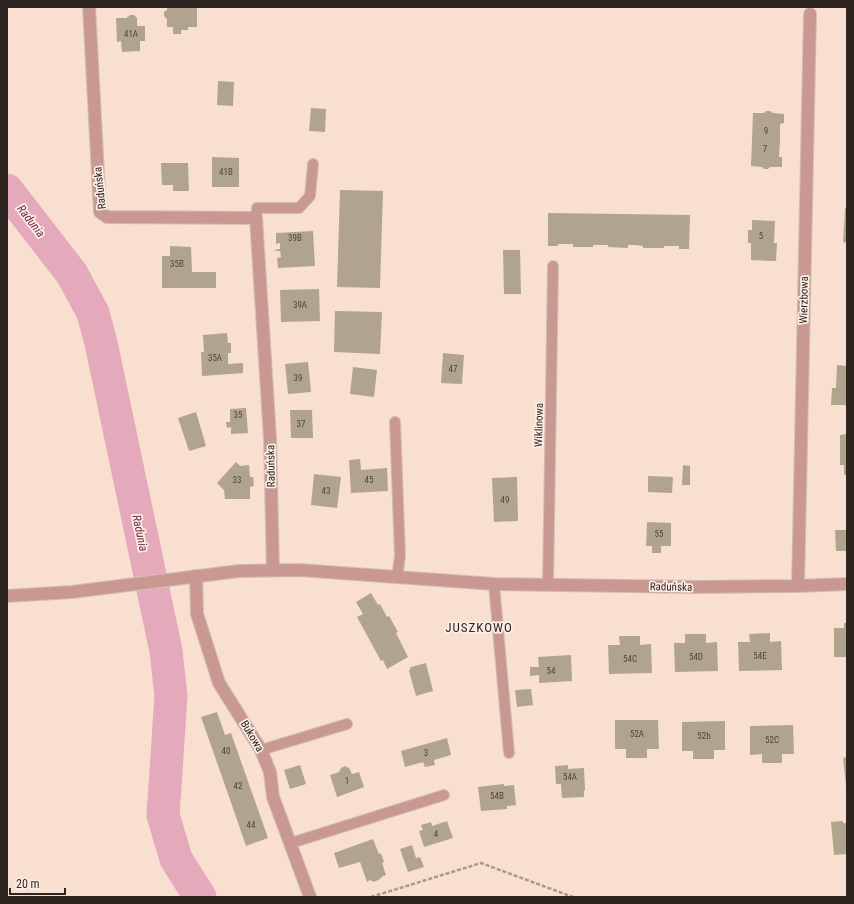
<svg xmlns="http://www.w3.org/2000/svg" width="854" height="904" viewBox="0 0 854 904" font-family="'Roboto Condensed',sans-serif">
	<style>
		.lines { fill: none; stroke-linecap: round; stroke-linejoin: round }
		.river { stroke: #e4aabb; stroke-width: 33 }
		.building { fill: #b0a48e }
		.service-casing { stroke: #d4beb0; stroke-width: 12 }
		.minor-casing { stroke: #d4beb0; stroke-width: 14 }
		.tertiary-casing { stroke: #d4beb0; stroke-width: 14 }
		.path { stroke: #ab988c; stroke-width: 2.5; stroke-dasharray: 4 2; stroke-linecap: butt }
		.service { stroke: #c99892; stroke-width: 10 }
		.minor { stroke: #c99892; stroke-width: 12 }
		.tertiary { stroke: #c99892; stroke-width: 12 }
		.labels { text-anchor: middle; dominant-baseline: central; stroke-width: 3.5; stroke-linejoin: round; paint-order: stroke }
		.number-label { font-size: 9px; fill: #4e453c }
		.street-label { font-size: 11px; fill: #2e2520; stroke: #fdeee5 }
		.water-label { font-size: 12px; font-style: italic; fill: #742f48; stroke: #fdeee5 }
		.quarter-label { font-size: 13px; letter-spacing: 1px; fill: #2e2520; stroke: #fdeee5 }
	</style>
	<rect width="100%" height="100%" fill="#f8dfcf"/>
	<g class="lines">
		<path class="river" d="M7 190 72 274 93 313 101 343 166 651 171 696 163 815 176 859 200 897"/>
	</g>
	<g class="building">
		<path d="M167 7H197V27H188V30H181V34H173V27H167V19L164 16V12L167 10Z"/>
		<path d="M130 15H134L137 18V26H145V41H140V51L122 52 121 41 117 42 116 18H126Z"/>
		<path d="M218 81 234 82 233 106 217 105Z"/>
		<path d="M311 108 326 109 325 132 309 131Z"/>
		<path d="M766 111H770L773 113 784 114V123L780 124V141L779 157H782V167H770L768 169H764L762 167 751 166 753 113H764Z"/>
		<path d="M212 157 239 158V187H212Z"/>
		<path d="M161 163H188L189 191H173V185H162Z"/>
		<path d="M340 190 383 191 380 288 337 287Z"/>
		<path d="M845 208H847V243L843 242Z"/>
		<path d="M548 213 690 215 689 249H679V246H664V248H643V246L636 245H628V248L608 247V245H593V247H573V244H558V246H548Z"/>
		<path d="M752 220 775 221 774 243H777L776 261 751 260V243H748V230H752Z"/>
		<path d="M313 231 315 266 278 268 277 258 281 257 280 251H275V250L280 249V243L276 244V233Z"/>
		<path d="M170 246 191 247 192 272H216V288H162V256H170Z"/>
		<path d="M503 250H520L521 294H504Z"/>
		<path d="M319 289 320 321 281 322 280 290Z"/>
		<path d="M335 311 382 312 380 354 334 352Z"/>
		<path d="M227 333 228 343H231V353H228V364L243 363V373L202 376 201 352H204L203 335Z"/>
		<path d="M443 353 464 355 462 384 441 383Z"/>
		<path d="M308 362 311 392 288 394 285 364Z"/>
		<path d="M837 365 847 366V405H831L832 388H836Z"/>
		<path d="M353 367 377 370 374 397 350 394Z"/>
		<path d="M246 408 248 433 231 434V427L227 428 226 422H230V409Z"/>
		<path d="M290 410H312L313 438H291Z"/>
		<path d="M196 412 206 446 189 451 178 418Z"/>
		<path d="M847 434V475H844V465H840V435Z"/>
		<path d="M360 459 361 470 387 468 388 491 351 493 349 460Z"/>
		<path d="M236 462 240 466 249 465 250 477H253L254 486 250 487V499H225L224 490 217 483Z"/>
		<path d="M683 465 690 466V485H682Z"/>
		<path d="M314 474 341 477 337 508 311 505Z"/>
		<path d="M648 476 673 477 672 493 648 492Z"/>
		<path d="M517 477 518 521 494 522 492 478Z"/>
		<path d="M647 522 671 523V546H661V553H652V546H646Z"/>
		<path d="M835 530H847V551H836Z"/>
		<path d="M371 593 378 605 380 604 387 617 389 616 398 632 396 633 408 657 387 669 383 660 386 658 381 661 357 617 363 614 356 602Z"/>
		<path d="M844 623H847V653H846V657H834V628H844Z"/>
		<path d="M770 633V642L781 641 782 670 739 671 738 642H750L749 634Z"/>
		<path d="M685 634H706V643L717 642 718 671 675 672 674 643H685Z"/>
		<path d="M619 636H640V645L651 644 652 673 609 674 608 645H620Z"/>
		<path d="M571 655 572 681 539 683V675L530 676V667H539L538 657Z"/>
		<path d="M426 663 433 691 416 696 409 671 411 667Z"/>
		<path d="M531 689 533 705 517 707 515 690Z"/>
		<path d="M217 712 225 735 231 733 268 838 246 846 234 811 239 809 234 811 201 717Z"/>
		<path d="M615 720H658L659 749H647V758H626V749H615Z"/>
		<path d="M725 721V750H714V759H693V751H682V722Z"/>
		<path d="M793 725 794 754H782V763H762V754L750 755V726Z"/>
		<path d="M447 738 451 755 434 760 435 765 425 767 423 762 405 767 401 751Z"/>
		<path d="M847 757V785H846L843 758Z"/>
		<path d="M300 765 306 784 290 789 284 770Z"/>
		<path d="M568 765V769L584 768 585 790 584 791V797L562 798 561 784H556L555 766Z"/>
		<path d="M345 766 349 768 352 774 359 772 364 787 337 797 330 775 339 772 341 768Z"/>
		<path d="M504 784V786L514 785 516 805 507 806V809L481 811 478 787Z"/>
		<path d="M447 821 453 838 424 847 419 831 423 830 421 825 431 822 432 826Z"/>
		<path d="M843 821V823H847V854L834 855 831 822Z"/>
		<path d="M373 839 379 854 381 853 384 862 382 863 386 875 383 876 380 879 374 882 370 880 367 882 360 862 339 868 334 853Z"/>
		<path d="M412 845 416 858 420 857 424 867 408 872 400 849Z"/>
	</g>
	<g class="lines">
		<defs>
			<g id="service">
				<path d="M256 218 257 208H299L310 196 313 164"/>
				<path d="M395 422 400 556 397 578"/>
				<path d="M494 584 509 753"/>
				<path d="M548 585 553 266"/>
				<path d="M261 750 347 724"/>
				<path d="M291 843 444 795"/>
			</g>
			<g id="minor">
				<path d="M89 7 100 212 107 217 256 218 270 438 273 570"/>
				<path d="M196 576 197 614 219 683 261 750 270 772 273 797 310 897"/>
				<path d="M798 586 810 14"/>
			</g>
			<path id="tertiary" d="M7 596 72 592 239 571 299 570 494 584 695 587 798 586 847 584"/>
		</defs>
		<use href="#service" class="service-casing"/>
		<use href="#minor" class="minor-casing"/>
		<use href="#tertiary" class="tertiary-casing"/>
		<path class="path" d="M371 897 481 863 573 897"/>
		<use href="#service" class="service"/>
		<use href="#minor" class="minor"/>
		<use href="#tertiary" class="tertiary"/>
	</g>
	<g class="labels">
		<g class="number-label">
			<text x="131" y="34">41A</text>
			<text x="766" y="131">9</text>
			<text x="765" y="149">7</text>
			<text x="226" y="172">41B</text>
			<text x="761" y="236">5</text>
			<text x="295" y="238">39B</text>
			<text x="177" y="264">35B</text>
			<text x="300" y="305">39A</text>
			<text x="215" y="358">35A</text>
			<text x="453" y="369">47</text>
			<text x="298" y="378">39</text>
			<text x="238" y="415">35</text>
			<text x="301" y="424">37</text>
			<text x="237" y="480">33</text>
			<text x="369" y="480">45</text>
			<text x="326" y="491">43</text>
			<text x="505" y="500">49</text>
			<text x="659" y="534">55</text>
			<text x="760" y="656">54E</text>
			<text x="696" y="657">54D</text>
			<text x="630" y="659">54C</text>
			<text x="551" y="671">54</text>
			<text x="637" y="734">52A</text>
			<text x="704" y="736">52b</text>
			<text x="772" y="740">52C</text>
			<text x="226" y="751">40</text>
			<text x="426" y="753">3</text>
			<text x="570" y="777">54A</text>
			<text x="347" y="781">1</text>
			<text x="238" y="786">42</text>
			<text x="497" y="796">54B</text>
			<text x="251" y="825">44</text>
			<text x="436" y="834">4</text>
		</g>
		<g class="street-label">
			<text transform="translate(100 188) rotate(-96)">Raduńska</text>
			<text transform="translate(804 300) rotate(-89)">Wierzbowa</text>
			<text transform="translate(539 425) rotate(-89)">Wiklinowa</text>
			<text transform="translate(271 466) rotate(-91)">Raduńska</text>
			<text transform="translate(671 587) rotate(1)">Raduńska</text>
			<text transform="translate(252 736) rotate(59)">Bukowa</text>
		</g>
		<g class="water-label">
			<text transform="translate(31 221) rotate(52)">Radunia</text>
			<text transform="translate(140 533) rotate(78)">Radunia</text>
		</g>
		<g class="quarter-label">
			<text x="479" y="627">JUSZKOWO</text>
		</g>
	</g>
	<rect width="854" height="904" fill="none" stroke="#2e2520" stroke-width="16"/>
	<path d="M10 888v6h55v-6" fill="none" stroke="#2e2520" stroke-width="2"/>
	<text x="16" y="888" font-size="12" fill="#2e2520" stroke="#fdeee5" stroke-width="3" paint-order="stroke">20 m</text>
</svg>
